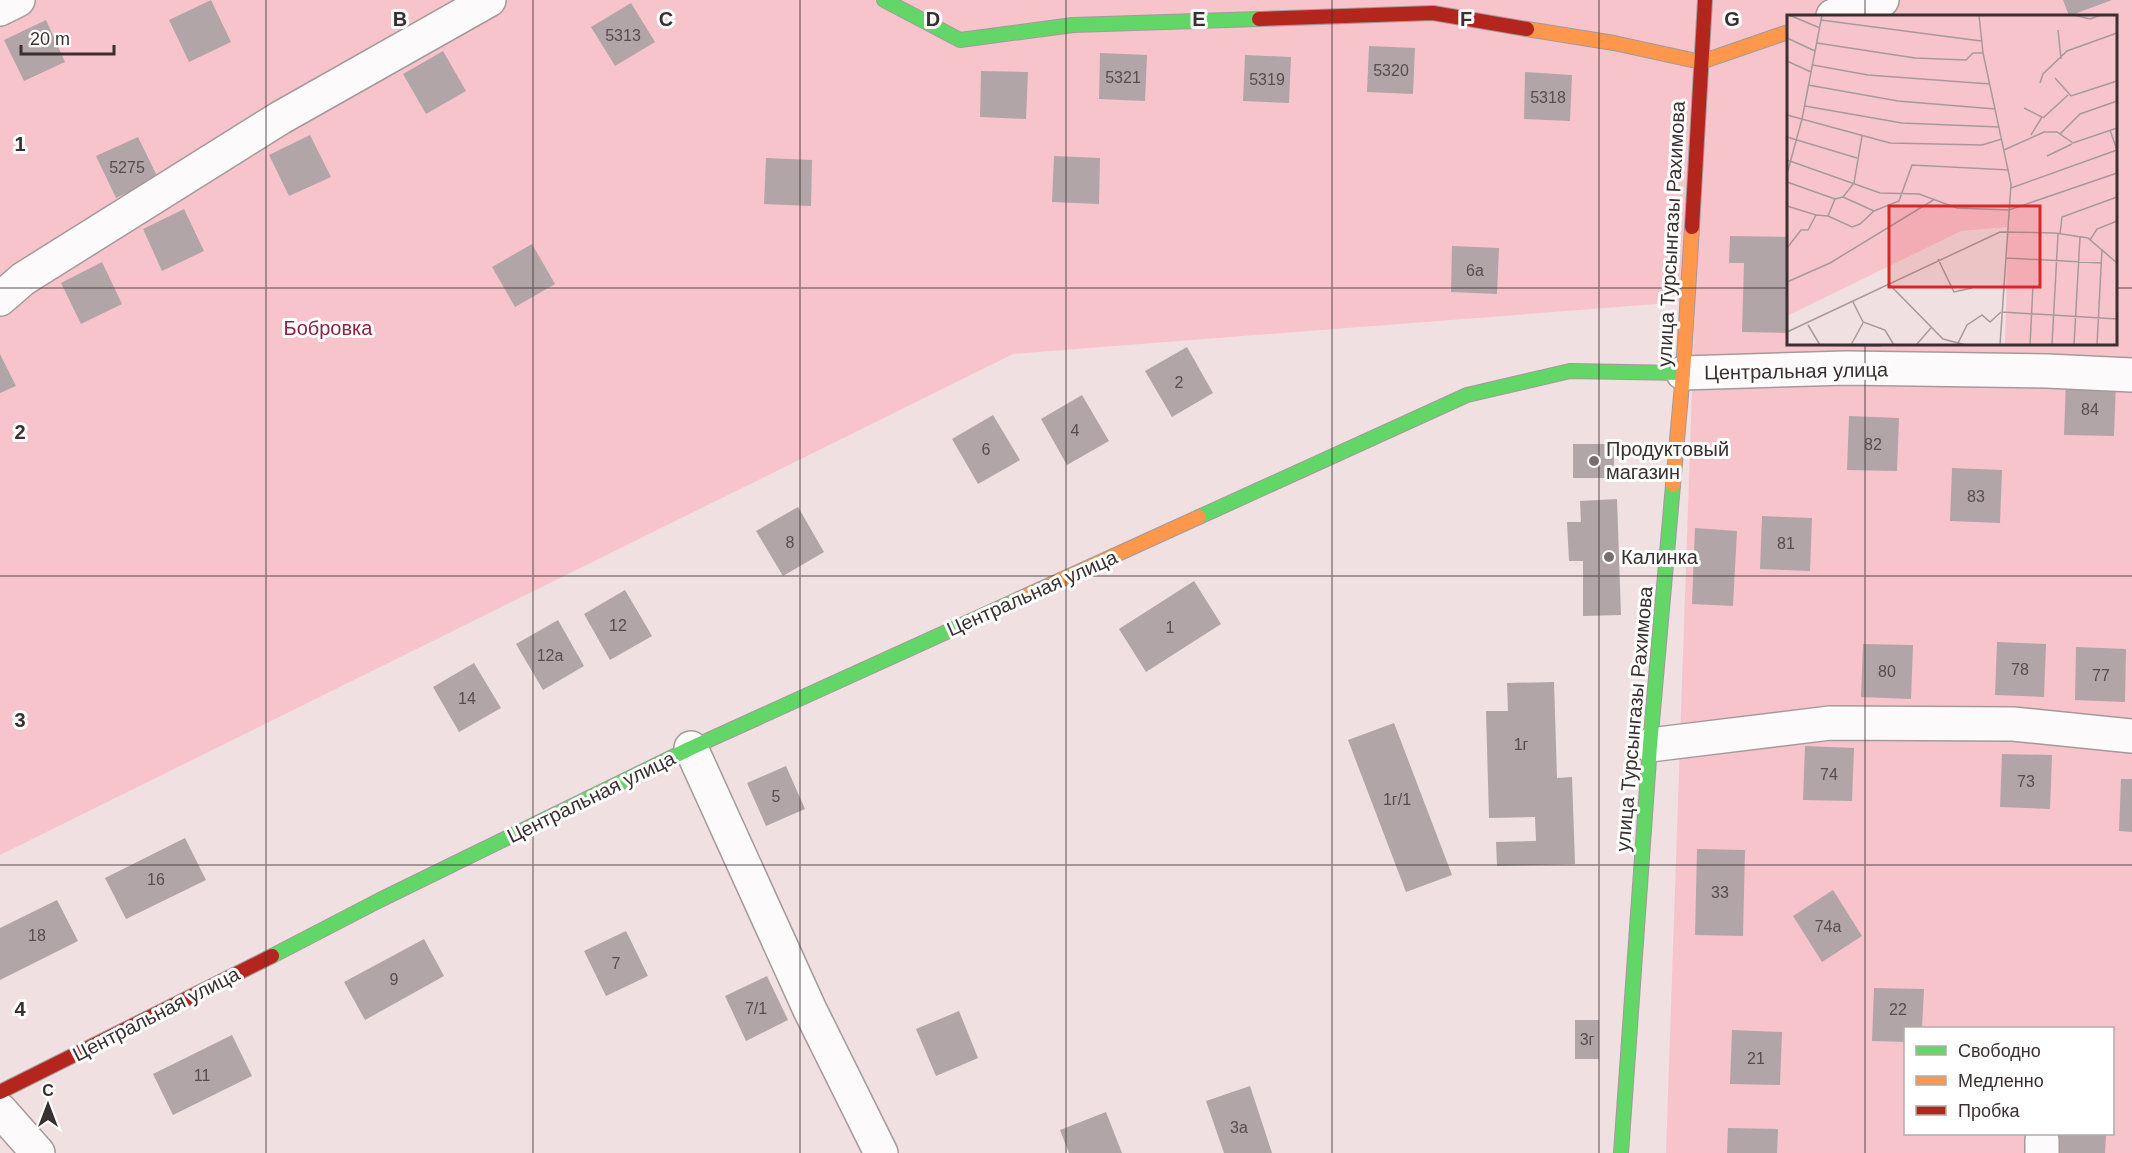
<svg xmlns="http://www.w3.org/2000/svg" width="2132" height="1153" viewBox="0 0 2132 1153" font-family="Arial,sans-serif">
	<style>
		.green { fill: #f8c4cc; fill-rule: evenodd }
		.building { fill: #b1a5a7 }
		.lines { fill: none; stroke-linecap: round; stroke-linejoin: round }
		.street-casing { stroke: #a5999b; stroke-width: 36 }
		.fast-casing { stroke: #a5999b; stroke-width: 16 }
		.slow-casing { stroke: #a5999b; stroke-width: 16 }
		.jam-casing { stroke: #a5999b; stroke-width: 16 }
		.street { stroke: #fdfafb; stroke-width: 33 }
		.fast { stroke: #63d668; stroke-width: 14 }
		.slow { stroke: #ff974d; stroke-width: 14 }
		.jam { stroke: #b3261e; stroke-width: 14 }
		.grid { fill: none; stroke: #3a2f31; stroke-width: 1.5; stroke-opacity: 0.55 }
		.poi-dot { fill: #7a6d6f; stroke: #fff; stroke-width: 2 }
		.labels { text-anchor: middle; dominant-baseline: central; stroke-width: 6; stroke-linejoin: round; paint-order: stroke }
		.number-label { font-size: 16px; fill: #584c4e }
		.street-label { font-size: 20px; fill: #3a2f31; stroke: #fff }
		.park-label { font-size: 20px; fill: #8d2241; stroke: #fff }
		.poi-label { font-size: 20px; fill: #3a2f31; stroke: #fff; text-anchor: start }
		.inset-road { fill: none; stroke: #a7999b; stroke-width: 1.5 }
		.view { fill: #d62828; fill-opacity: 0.15; stroke: #d62828; stroke-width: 3 }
		.inset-edge { fill: none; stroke: #3a2f31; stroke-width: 3 }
		.grid-label { font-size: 20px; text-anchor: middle; font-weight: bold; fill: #3a2f31; stroke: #fff; stroke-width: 6; stroke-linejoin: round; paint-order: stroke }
	</style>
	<rect width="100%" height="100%" fill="#f0e0e2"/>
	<path class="green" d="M0 0H2132V1153H1666L1695 301 1013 354 0 855ZM1788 16H2116V344H1788ZM1906 1028H2112V1134H1906Z"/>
	<g class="building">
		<path d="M211 0 231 42 189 62 169 20Z"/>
		<path d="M2063 0H2112L2069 16Z"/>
		<path d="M631 3 655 42 615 66 591 27Z"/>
		<path d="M46 20 65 62 24 81 4 40Z"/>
		<path d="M1369 46 1415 48 1413 94 1367 92Z"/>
		<path d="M443 51 466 91 426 114 403 74Z"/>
		<path d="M1100 53 1147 55 1145 101 1099 99Z"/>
		<path d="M1245 55 1291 57 1289 103 1243 101Z"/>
		<path d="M981 71 1028 72 1026 119 980 117Z"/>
		<path d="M1525 72 1572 75 1570 121 1524 119Z"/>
		<path d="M310 135 331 177 289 196 269 155Z"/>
		<path d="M138 137 158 178 116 198 96 156Z"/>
		<path d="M1054 156 1100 158 1099 204 1052 202Z"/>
		<path d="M766 158 812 160 811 206 764 204Z"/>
		<path d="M184 209 204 251 162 271 143 229Z"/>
		<path d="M1730 236 1788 237V333L1742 332 1744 263H1729Z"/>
		<path d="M532 244 555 284 515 307 492 267Z"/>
		<path d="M1452 246 1499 248 1497 294 1451 292Z"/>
		<path d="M102 262 122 304 81 324 61 283Z"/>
		<path d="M1831 344H1881V347L1831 346Z"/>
		<path d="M1187 347 1213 393 1172 417 1145 371Z"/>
		<path d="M0 354 16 386 0 393Z"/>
		<path d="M2066 381 2116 383 2114 436 2064 435Z"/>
		<path d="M1082 395 1109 441 1067 465 1041 419Z"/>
		<path d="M993 415 1020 460 978 484 952 439Z"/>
		<path d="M1849 416 1899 418 1897 471 1847 470Z"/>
		<rect x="1573" y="444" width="41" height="34"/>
		<path d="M1952 468 2002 470 2000 523 1950 521Z"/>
		<path d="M1617 499 1621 615 1583 616V561H1569L1567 522H1581L1580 501Z"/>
		<path d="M798 507 824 552 783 576 756 531Z"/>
		<path d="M1762 516 1812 518 1810 571 1760 569Z"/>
		<path d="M1695 528 1737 531 1733 606 1692 604Z"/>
		<path d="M1194 581 1221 624 1146 672 1119 629Z"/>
		<path d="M625 590 652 636 610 660 584 614Z"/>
		<path d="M558 620 584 666 543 690 516 644Z"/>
		<path d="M1997 642 2046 644 2044 697 1995 695Z"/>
		<path d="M1863 644 1913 645 1911 699 1861 697Z"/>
		<path d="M2076 647 2126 649 2125 702 2075 700Z"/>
		<path d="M474 663 501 708 459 732 433 687Z"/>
		<path d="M1554 682 1557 778 1572 777 1575 864 1497 866 1496 842 1536 841 1535 817 1489 818 1486 711H1508L1507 683Z"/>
		<path d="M1394 723 1452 875 1406 892 1348 740Z"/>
		<path d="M1805 746 1854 748 1852 801 1803 800Z"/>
		<path d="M2002 754 2052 755 2050 809 2000 807Z"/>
		<path d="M786 766 805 809 766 826 747 783Z"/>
		<path d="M2121 779H2132V832L2119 831Z"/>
		<path d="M185 838 206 880 126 919 105 878Z"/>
		<path d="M1697 849 1745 850 1743 936 1695 935Z"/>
		<path d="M1833 890 1862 936 1822 962 1793 916Z"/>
		<path d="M57 900 78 941 0 980V928Z"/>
		<path d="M626 931 648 976 606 996 584 951Z"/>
		<path d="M424 939 444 976 365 1020 344 982Z"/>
		<path d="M767 976 788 1020 746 1041 725 996Z"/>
		<path d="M1874 988 1924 989 1922 1028H1906V1042L1872 1041Z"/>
		<path d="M959 1011 978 1058 936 1076 916 1029Z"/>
		<rect x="1575" y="1020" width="24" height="39"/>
		<path d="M1732 1030 1782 1032 1780 1085 1730 1084Z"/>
		<path d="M232 1035 252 1076 173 1115 153 1074Z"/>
		<path d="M1250 1086 1272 1153H1224L1206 1101Z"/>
		<path d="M1106 1112 1122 1153H1069L1060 1130Z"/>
		<path d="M1728 1128 1778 1129 1777 1153H1727Z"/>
		<path d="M2056 1134H2106L2105 1153H2055Z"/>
	</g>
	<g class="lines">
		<defs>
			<g id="street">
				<path d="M0 9 18 0"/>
				<path d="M1833 16 1882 0"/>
				<path d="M0 299 23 279 280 118 489 0"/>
				<path d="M1683 373 1846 368 2047 371 2132 375"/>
				<path d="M1650 745 1830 723 2013 724 2132 736"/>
				<path d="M691 748 810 1010 881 1153"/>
				<path d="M0 1110 38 1153"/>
				<path d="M2042 1153V1140"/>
			</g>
			<g id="fast">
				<path d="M884 0 960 40 1073 25 1259 19"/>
				<path d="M1199 517 1467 395 1570 371 1683 373"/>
				<path d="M272 956 380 900 691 748 1019 599"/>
				<path d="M1621 1153 1650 745 1673 485"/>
			</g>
			<g id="slow">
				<path d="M1527 29 1614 43 1701 62 1788 32"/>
				<path d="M1673 485 1683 373 1692 227"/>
				<path d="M1019 599 1199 517"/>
			</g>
			<g id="jam">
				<path d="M1259 19 1433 13 1527 29"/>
				<path d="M1692 227 1705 0"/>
				<path d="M0 1092 272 956"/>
			</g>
		</defs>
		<use href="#street" class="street-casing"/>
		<use href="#fast" class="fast-casing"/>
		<use href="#slow" class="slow-casing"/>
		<use href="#jam" class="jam-casing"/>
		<use href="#street" class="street"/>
		<use href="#fast" class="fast"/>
		<use href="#slow" class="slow"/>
		<use href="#jam" class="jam"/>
	</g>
	<path class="grid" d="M266 0V1153M533 0V1153M800 0V1153M1066 0V1153M1332 0V1153M1599 0V1153M1865 0V16M0 288H1788M2116 288H2132M1865 344V1153M0 576H2132M0 865H2132"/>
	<g class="poi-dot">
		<circle cx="1594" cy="461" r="6"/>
		<circle cx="1609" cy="557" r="6"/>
	</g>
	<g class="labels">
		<g class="number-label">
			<text x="623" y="35">5313</text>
			<text x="1391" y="70">5320</text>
			<text x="1123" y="77">5321</text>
			<text x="1267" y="79">5319</text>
			<text x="1548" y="97">5318</text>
			<text x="127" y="167">5275</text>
			<text x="1475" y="270">6а</text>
			<text x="1179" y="382">2</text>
			<text x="2090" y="409">84</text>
			<text x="1075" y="430">4</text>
			<text x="1873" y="444">82</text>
			<text x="986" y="449">6</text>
			<text x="1976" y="496">83</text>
			<text x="790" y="542">8</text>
			<text x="1786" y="543">81</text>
			<text x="618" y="625">12</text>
			<text x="1170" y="627">1</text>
			<text x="550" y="655">12а</text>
			<text x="2020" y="669">78</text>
			<text x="1887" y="671">80</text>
			<text x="2101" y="675">77</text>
			<text x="467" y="698">14</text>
			<text x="1521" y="744">1г</text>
			<text x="1829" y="774">74</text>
			<text x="2026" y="781">73</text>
			<text x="776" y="796">5</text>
			<text x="1397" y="799">1г/1</text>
			<text x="156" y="879">16</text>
			<text x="1720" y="892">33</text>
			<text x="1828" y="926">74а</text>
			<text x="37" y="935">18</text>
			<text x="616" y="963">7</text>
			<text x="394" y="979">9</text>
			<text x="756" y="1008">7/1</text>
			<text x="1898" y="1009">22</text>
			<text x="1587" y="1039">3г</text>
			<text x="1756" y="1058">21</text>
			<text x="202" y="1075">11</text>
			<text x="1239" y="1127">3а</text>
		</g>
		<g class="street-label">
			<text transform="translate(1671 234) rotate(-87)">улица Турсынгазы Рахимова</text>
			<text transform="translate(1796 371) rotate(-1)">Центральная улица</text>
			<text transform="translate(1032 593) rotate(-24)">Центральная улица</text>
			<text transform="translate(1634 719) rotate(-85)">улица Турсынгазы Рахимова</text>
			<text transform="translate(591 797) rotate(-26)">Центральная улица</text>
			<text transform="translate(156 1014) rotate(-27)">Центральная улица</text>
		</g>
		<g class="park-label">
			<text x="328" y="328">Бобровка</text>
		</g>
		<g class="poi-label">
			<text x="1606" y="449">Продуктовый<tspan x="1606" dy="23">магазин</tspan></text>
			<text x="1621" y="557">Калинка</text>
		</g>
	</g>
	<g transform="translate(1787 15)">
		<rect width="330" height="330" fill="#f0e0e2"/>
		<path d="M0 0H330V330H218L221 212 174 216 0 301Z" fill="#f8c4cc"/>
		<path class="inset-road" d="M2 0 33 13M192 0 196 38 224 169 213 330M287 0 303 4 314 0M34 5 194 26M271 15 274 44M0 23 28 36M30 28 128 43 179 45 186 38H196M0 46 24 57M26 50 81 60 203 69M268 63 284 81 330 66M253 68 256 59 280 36 330 18M21 70 111 86 208 94M18 91 115 108 212 112M237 93 255 102 244 120M0 100 103 128 195 130 215 124M256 103 281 80M323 115 330 135M273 119 293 99 330 86M0 122 70 143M217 135 257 117H270L286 128 330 113M260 141 285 129M0 145 93 178 132 179 170 193 222 195 330 158M0 159 15 104 35 0M0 167 48 184M224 173 330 135M56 182 87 196M0 191 29 200M41 201 65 212 73 209 87 196 112 186 125 150 222 155M273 219 275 202 330 182M303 225 310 214 330 206M0 233 14 215H21L29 200 41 201 48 184 56 182 67 168 75 121M219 243 314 248M151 244 167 277 185 273M0 267 43 248 148 184M101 268 156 324 179 330M66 287 76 307 98 315 107 330M215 297 330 304M21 310 33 330M0 317 213 217 268 218 301 223 330 248M64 330 76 308M129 330 144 313M170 330 180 310 195 300 203 307 214 297M243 330 246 271M265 330 271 219M287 330 293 222M310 330 315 234"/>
		<path class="view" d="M102 191H253V272H102Z"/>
		<rect width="330" height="330" class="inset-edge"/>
	</g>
	<g class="grid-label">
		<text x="400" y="26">B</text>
		<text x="666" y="26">C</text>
		<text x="933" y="26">D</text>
		<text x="1199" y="26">E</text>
		<text x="1466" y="26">F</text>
		<text x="1732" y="26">G</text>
		<text x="20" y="151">1</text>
		<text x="20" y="439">2</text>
		<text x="20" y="727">3</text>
		<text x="20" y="1016">4</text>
	</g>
	<rect x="1904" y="1027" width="210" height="108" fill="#ffffff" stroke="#b0acad" stroke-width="1.5"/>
	<rect x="1916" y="1046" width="30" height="9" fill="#63d668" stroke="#b0acad" stroke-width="1.5"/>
	<text x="1958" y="1057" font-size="18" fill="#3a2f31">Свободно</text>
	<rect x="1916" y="1076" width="30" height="9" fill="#ff974d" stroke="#b0acad" stroke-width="1.5"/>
	<text x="1958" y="1087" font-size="18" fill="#3a2f31">Медленно</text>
	<rect x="1916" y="1106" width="30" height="9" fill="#b3261e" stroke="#b0acad" stroke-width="1.5"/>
	<text x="1958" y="1117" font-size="18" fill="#3a2f31">Пробка</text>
	<g transform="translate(48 1105)" stroke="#ffffff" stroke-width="4.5" paint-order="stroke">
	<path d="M0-4.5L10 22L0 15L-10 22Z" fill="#3a2f31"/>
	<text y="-9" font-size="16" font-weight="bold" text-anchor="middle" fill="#3a2f31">С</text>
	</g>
	<path d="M21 45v9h93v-9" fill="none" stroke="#3a2f31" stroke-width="3"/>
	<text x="30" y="45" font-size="18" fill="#3a2f31" stroke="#ffffff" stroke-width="4.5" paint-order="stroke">20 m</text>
</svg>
